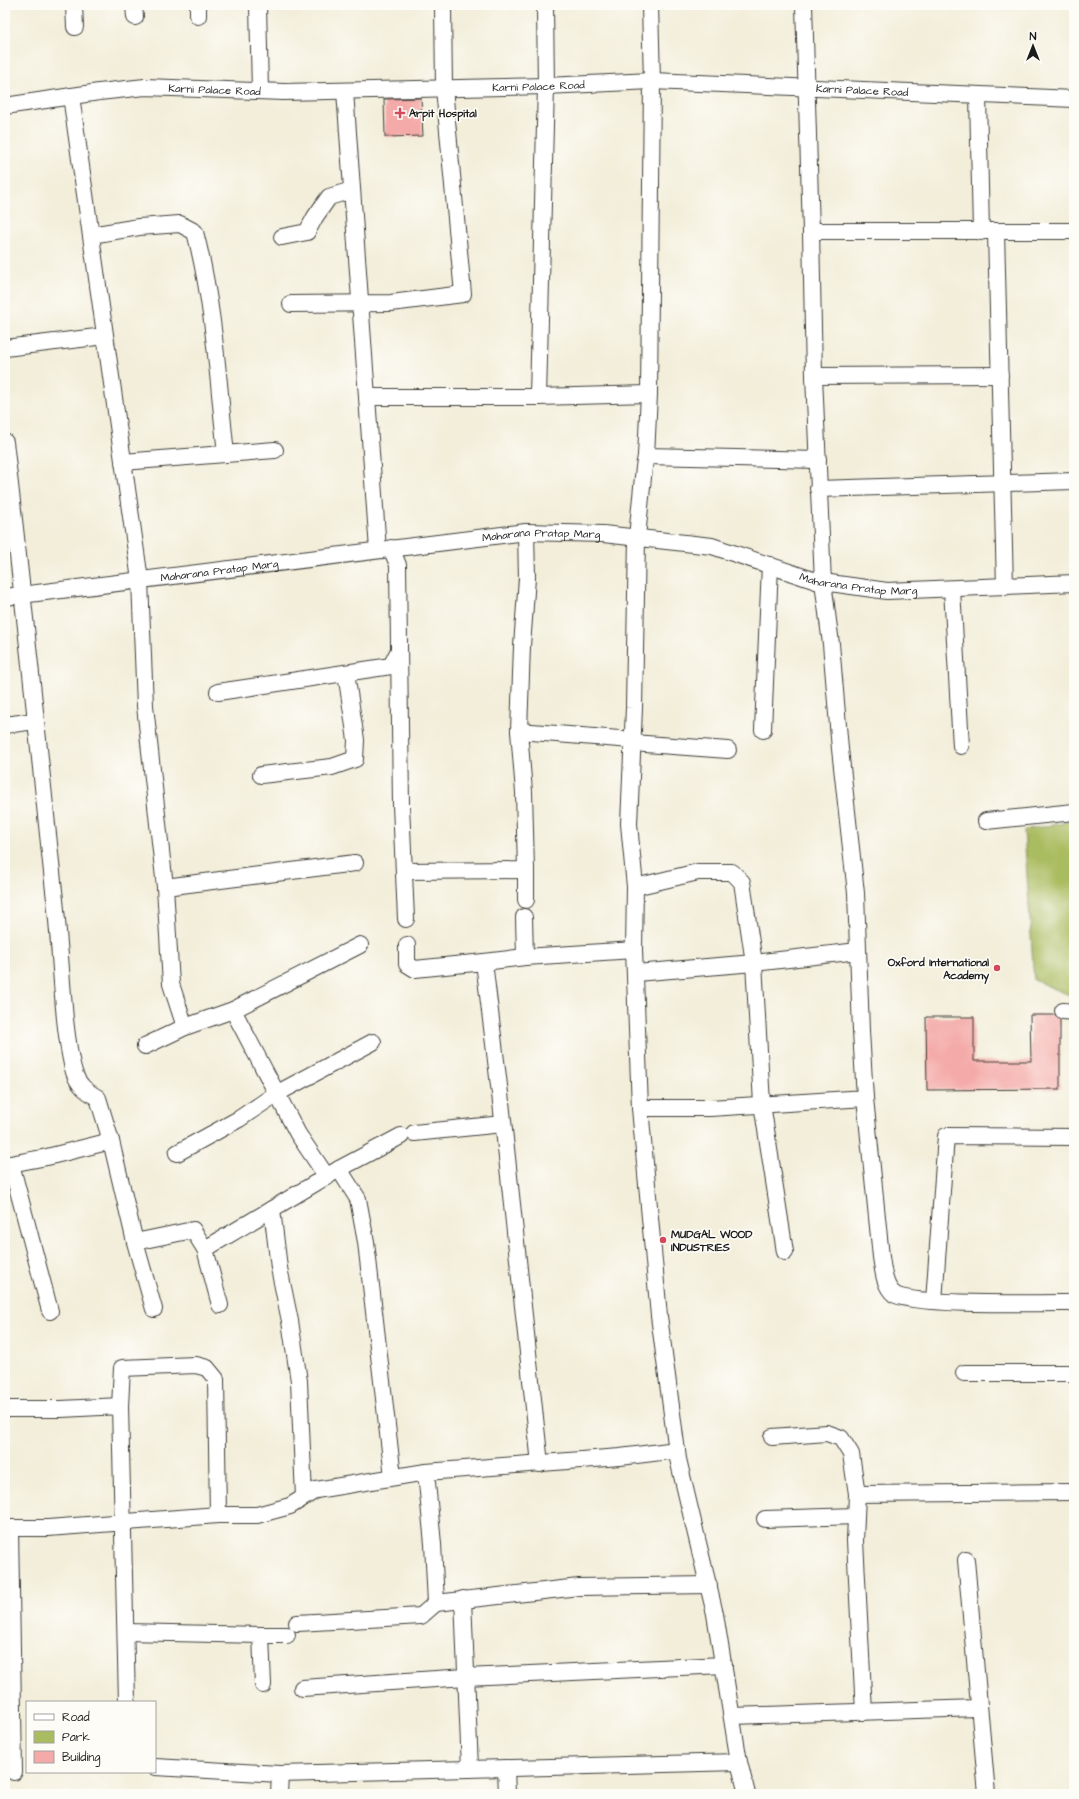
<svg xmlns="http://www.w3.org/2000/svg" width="1079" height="1799" viewBox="0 0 1079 1799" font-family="'Architects Daughter',sans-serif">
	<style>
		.green { fill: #aabc60; stroke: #636c3e }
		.building { fill: #f4aaa8 }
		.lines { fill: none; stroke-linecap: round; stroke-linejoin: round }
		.minor-casing { stroke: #3c3c38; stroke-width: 18 }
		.minor { stroke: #fff; stroke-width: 16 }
		.poi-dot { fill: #d1495b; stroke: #fdfcf7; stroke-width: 1.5 }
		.labels { text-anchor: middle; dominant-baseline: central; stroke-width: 3.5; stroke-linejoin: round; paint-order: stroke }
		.street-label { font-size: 11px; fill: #1c1c1c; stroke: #fdfcf7 }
		.poi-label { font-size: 11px; font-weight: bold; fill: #1c1c1c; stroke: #fdfcf7; text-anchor: start }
	</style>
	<rect width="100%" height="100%" fill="#fdfcf7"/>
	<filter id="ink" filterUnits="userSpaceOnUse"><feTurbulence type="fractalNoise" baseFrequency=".025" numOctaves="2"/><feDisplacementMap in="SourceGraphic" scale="8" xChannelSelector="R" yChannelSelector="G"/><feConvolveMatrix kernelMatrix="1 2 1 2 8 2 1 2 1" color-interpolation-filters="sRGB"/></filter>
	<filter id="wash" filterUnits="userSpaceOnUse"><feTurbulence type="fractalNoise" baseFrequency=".012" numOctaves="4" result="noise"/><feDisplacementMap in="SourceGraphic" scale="16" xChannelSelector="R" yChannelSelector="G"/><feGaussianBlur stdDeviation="0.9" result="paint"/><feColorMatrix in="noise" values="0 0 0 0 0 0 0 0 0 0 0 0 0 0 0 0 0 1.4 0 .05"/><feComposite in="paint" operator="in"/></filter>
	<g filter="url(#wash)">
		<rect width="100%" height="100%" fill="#f3eeda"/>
		<path class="green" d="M1074 821V997L1034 980 1024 830Z"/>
		<g id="blocks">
			<g class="building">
				<path d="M421 98 423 136 385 137 384 99Z"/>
				<path d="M1030 1015H1054L1060 1020V1089L927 1090 926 1017H974V1061H1031Z"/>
			</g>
		</g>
	</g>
	<g filter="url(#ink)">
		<use href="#blocks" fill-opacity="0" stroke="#3c3c38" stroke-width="1"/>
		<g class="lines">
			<defs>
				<g id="minor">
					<path d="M74 5 75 27"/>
					<path d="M134 5 135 17"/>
					<path d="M198 5V16"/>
					<path d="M258 5 260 91"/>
					<path d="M650 5 652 81 649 394 646 456 644 467 637 537 634 708 629 824 635 887 634 950 640 1108 659 1316 678 1459 715 1614 739 1762 747 1794"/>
					<path d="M345 91 378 550"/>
					<path d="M978 95 981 232"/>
					<path d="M71 96 140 580 145 706 165 887 171 984 185 1027"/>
					<path id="s1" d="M5 106 99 92 145 87 284 92 546 86 652 81 1074 99"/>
					<path d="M811 231H1074"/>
					<path d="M996 232 1005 587"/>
					<path d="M91 235 139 227 180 224 195 232C214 304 218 380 226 454"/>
					<path d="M282 237 307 232 315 217 329 197 352 190"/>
					<path d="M291 304 391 303 463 294 444 88 443 5"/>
					<path d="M5 348 105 336"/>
					<path d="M814 376 1000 375"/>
					<path d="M367 397H538L649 394"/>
					<path d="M538 397 546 86 545 5"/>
					<path d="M5 442C23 592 38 741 54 891 59 933 61 976 65 1019 67 1037 69 1055 74 1072 78 1085 86 1091 98 1098L111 1141 135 1242 154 1309"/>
					<path d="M646 456 818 460"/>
					<path d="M123 462 275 450"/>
					<path d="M818 489 1074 481"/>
					<path d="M391 548 398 565 401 805 406 919"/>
					<path d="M952 589 961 746"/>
					<path id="s2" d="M5 597 526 532 603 534 712 546 816 581 887 591 1074 583"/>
					<path d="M218 692 391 666 399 650"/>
					<path d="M5 725 35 721"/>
					<path d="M763 730 770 565"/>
					<path d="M519 731 632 740"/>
					<path d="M632 743 728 750"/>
					<path d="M261 775 332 767 355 759 356 740 346 673"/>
					<path d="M986 821 1074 812"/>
					<path d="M405 871 526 870 524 792 519 731 522 646 527 578 526 532"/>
					<path d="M165 887 355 863"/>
					<path d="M635 887 698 872H732L742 882 754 963 762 1104 785 1252"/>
					<path d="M526 900V870"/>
					<path d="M524 917 525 957"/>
					<path d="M407 945V964L415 969 484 962"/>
					<path d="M636 973 754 963 858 951"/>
					<path d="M233 1010 298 1134 327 1177"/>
					<path d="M1063 1011 1074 1012"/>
					<path d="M145 1046 185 1027 233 1010 360 945"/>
					<path d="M865 1098 881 1257C883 1269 884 1286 894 1294 910 1306 1046 1303 1074 1303"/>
					<path d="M640 1108H710L865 1098 861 1031 856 893 840 749 831 644 823 582 814 376 811 231 804 5"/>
					<path d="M414 1133 503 1124"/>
					<path d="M177 1153 239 1119 276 1094 373 1042"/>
					<path d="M11 1164 50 1311"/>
					<path d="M5 1165 47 1157 111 1141"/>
					<path d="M339 1169 358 1199 366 1242 393 1477"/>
					<path d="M272 1209 279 1268 290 1321 299 1381 304 1497"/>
					<path d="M135 1242 193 1230 205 1249 220 1305"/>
					<path d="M205 1249 339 1169 401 1136"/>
					<path d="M934 1301 946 1136 1074 1137"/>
					<path d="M964 1373H1074"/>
					<path d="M5 1409H61L120 1406"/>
					<path d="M772 1437 827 1433 841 1438 851 1454 857 1494 855 1541 864 1712"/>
					<path d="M540 1464 501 1102 484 962 525 957 634 950"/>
					<path d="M857 1494 1074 1492"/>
					<path d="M765 1519 856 1516"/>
					<path d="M5 1528H48L218 1515H257L290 1506 316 1490 426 1472 620 1457 677 1450"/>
					<path d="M10 1528 14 1772"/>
					<path d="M966 1560 987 1794"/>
					<path d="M463 1599 470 1769"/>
					<path d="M436 1603 579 1587 709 1585"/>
					<path d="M297 1623 421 1616 436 1603 433 1544 426 1472"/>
					<path d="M126 1632 261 1635 263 1685"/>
					<path d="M261 1635H287"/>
					<path d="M302 1688 466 1677 724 1665"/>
					<path d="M127 1702 120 1406 122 1368 196 1365 207 1368 216 1379 218 1515"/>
					<path d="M732 1716 978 1708"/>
					<path d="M155 1767 280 1774 739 1762"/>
					<path d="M506 1768 507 1794"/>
					<path d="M279 1794 280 1774"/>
				</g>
			</defs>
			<use href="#minor" class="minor-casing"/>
			<use href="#minor" class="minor"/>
		</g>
	</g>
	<g class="poi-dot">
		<path d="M398 107h4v4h4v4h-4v4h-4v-4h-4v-4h4z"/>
		<circle cx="997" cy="968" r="4"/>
		<circle cx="663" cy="1240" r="4"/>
	</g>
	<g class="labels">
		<g class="street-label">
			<text stroke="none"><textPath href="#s1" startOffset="535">Karni Palace Road</textPath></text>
			<text stroke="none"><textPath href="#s1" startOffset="211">Karni Palace Road</textPath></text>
			<text stroke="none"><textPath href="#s1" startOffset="859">Karni Palace Road</textPath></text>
			<text stroke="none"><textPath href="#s2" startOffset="540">Maharana Pratap Marg</textPath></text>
			<text stroke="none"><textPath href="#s2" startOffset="216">Maharana Pratap Marg</textPath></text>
			<text stroke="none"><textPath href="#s2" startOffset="864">Maharana Pratap Marg</textPath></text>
		</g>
		<g class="poi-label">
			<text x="409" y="113">Arpit Hospital</text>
			<text x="989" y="962" text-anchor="end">Oxford International<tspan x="989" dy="13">Academy</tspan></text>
			<text x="671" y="1234">MUDGAL WOOD<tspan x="671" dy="13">INDUSTRIES</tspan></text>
		</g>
	</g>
	<rect width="1079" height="1799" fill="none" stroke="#fdfcf7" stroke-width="20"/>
	<rect x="26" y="1701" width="130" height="72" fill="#fdfcf7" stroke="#a3a29f"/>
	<rect x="34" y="1714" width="20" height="6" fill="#ffffff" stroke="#a3a29f"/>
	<text x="62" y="1721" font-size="12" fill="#1c1c1c">Road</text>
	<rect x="34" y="1731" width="20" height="12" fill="#aabc60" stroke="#a3a29f"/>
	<text x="62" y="1741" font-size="12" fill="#1c1c1c">Park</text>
	<rect x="34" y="1751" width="20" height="12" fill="#f4aaa8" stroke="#a3a29f"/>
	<text x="62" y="1761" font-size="12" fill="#1c1c1c">Building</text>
	<g transform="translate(1033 46)" stroke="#fdfcf7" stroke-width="3" paint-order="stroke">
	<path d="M0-3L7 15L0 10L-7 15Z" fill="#1c1c1c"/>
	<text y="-6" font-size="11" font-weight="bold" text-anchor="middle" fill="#1c1c1c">N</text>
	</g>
</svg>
